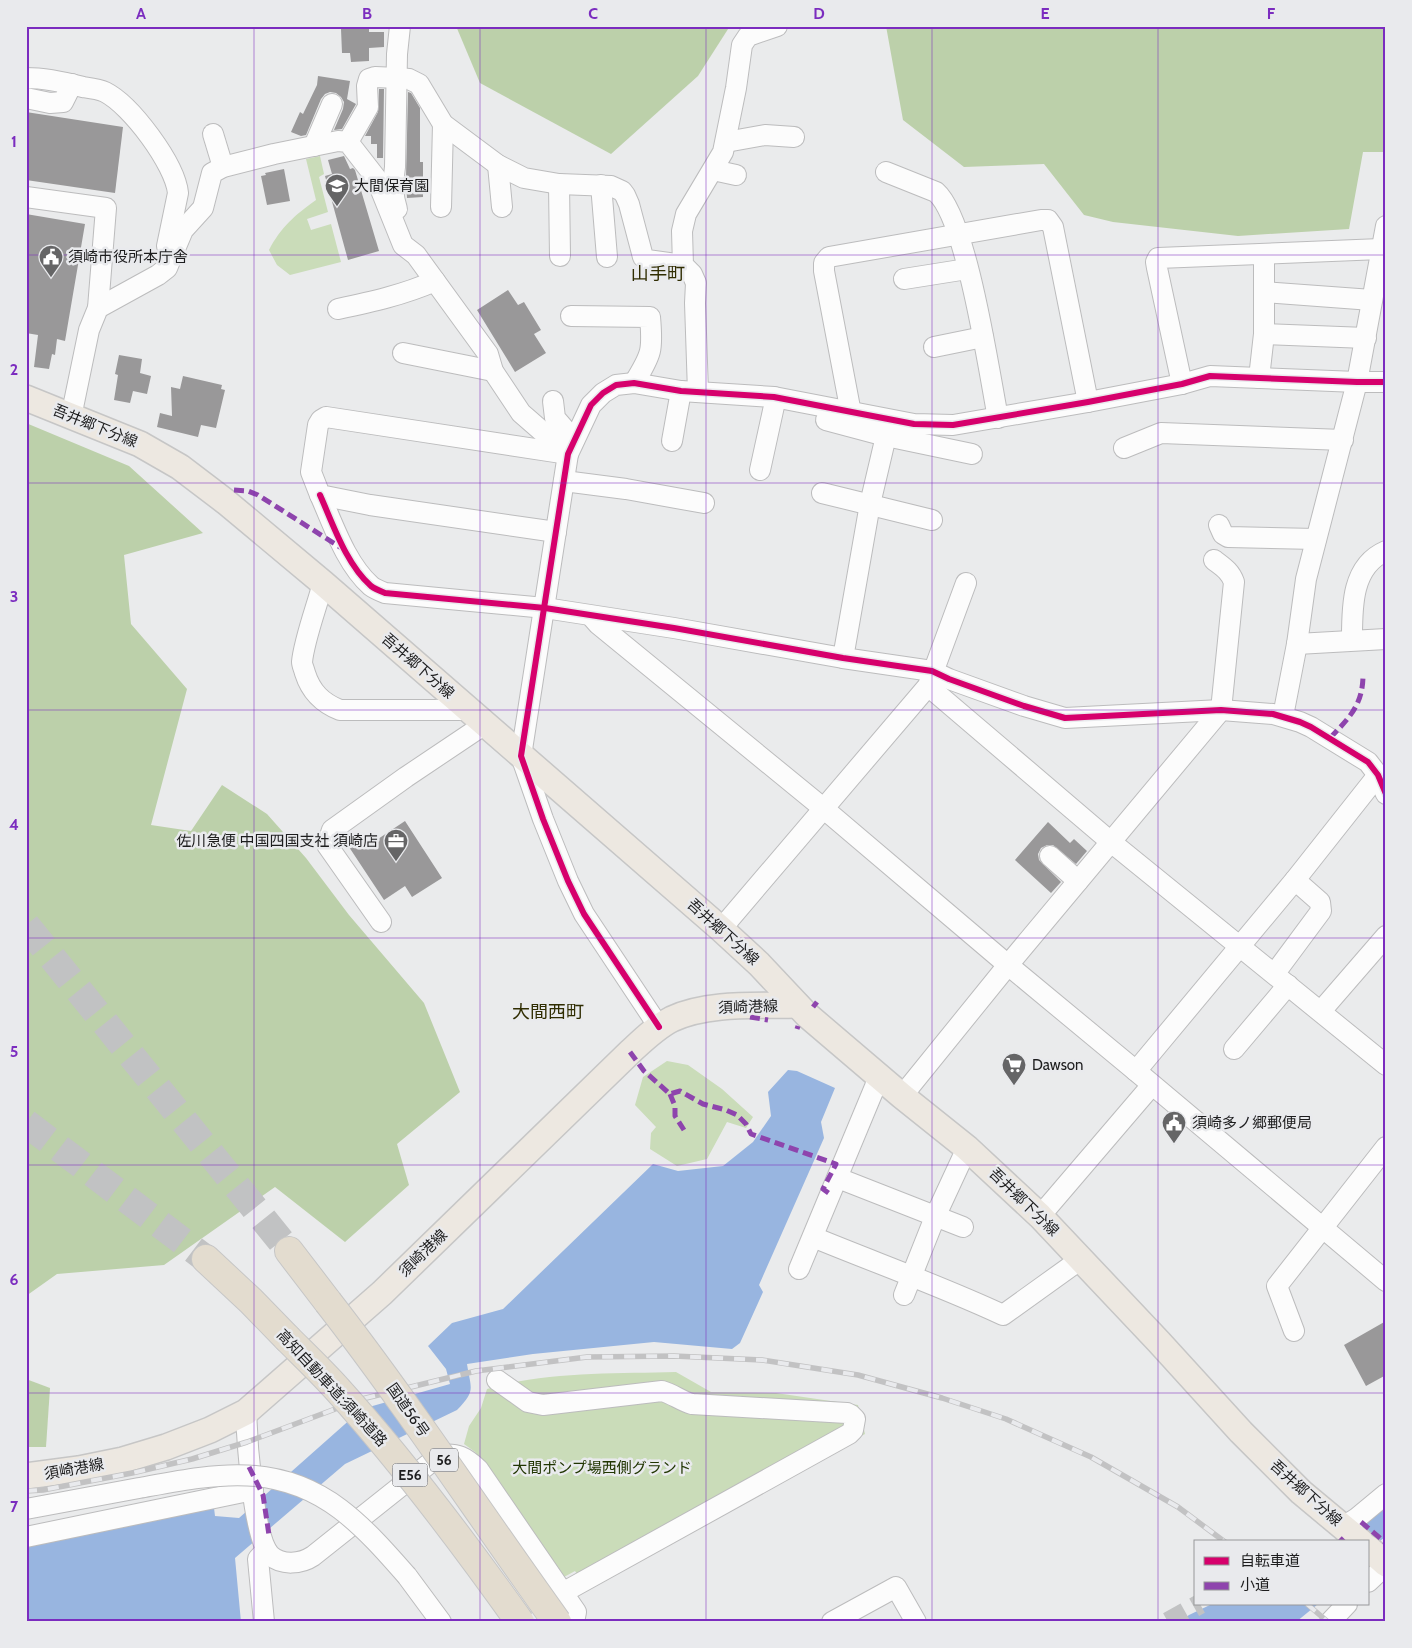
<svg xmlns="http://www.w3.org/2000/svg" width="1412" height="1648" viewBox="0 0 1412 1648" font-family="Cabin,'Noto Sans JP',sans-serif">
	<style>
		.green { fill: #cadcb9 }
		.forest { fill: #bcd0aa }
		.water { fill: #98b5e0 }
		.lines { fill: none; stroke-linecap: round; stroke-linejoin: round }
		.river { stroke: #98b5e0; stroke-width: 29 }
		.building { fill: #999899 }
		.minor-tunnel { stroke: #c1c2c3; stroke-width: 20; stroke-dasharray: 20 10; stroke-linecap: butt }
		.highway-tunnel { stroke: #c1c2c3; stroke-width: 28; stroke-dasharray: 28 14; stroke-linecap: butt }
		.minor-casing { stroke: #bcbcbd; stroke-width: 22 }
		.major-casing { stroke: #c6c6c6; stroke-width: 28 }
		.highway-casing { stroke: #c6c6c6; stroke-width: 30 }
		.minor { stroke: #fcfcfc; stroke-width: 20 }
		.major { stroke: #ede8e1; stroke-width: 25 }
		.highway { stroke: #e3dccf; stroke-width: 28 }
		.rail-casing { stroke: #c2c2c3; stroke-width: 5.5 }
		.rail { stroke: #e9eaed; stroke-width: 4; stroke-dasharray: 11; stroke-linecap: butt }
		.minor-bridge-casing { stroke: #bcbcbd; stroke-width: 22; stroke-linecap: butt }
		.highway-bridge-casing { stroke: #c6c6c6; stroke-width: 30; stroke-linecap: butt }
		.minor-bridge { stroke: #fcfcfc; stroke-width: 20 }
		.highway-bridge { stroke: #e3dccf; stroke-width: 28 }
		.quiet { stroke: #8e44ad; stroke-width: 5; stroke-dasharray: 10 5; stroke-linecap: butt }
		.cycleway-casing { stroke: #e9eaed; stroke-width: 9 }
		.cycleway { stroke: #d6006c; stroke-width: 6 }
		.grid { fill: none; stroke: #7b2cbf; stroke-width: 1; stroke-opacity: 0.55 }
		.labels { text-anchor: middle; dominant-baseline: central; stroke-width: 5; stroke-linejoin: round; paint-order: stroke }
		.shield { fill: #e9eaed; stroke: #5a5a5c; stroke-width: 1 }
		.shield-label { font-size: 14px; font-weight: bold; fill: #1d1d1e }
		.poi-label { font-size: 15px; fill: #1d1d1e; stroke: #e9eaed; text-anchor: start }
		.street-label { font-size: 15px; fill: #1d1d1e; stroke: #e9eaed }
		.park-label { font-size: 15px; fill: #203501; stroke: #e9eaed }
		.quarter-label { font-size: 18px; fill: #302d02; stroke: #e9eaed }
		.neatline { fill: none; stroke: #7b2cbf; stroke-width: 2 }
		.grid-label { font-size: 16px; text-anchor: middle; font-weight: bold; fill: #7b2cbf }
	</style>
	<rect width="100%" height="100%" fill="#eaebec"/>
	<g class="green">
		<path d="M320 156 324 174 319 177 328 212 307 219 311 230 331 224 341 262 290 275 277 265 269 250C281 227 295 215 316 200L306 159Z"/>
		<path d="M667 1061 688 1065 722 1089 753 1117 746 1128 727 1122 707 1159 677 1166 650 1149 651 1133 656 1127 635 1105 643 1077Z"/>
		<path d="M676 1372 711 1392 776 1393 858 1405 865 1434 700 1519 586 1587 575 1571 564 1577 475 1452 464 1444 469 1426 481 1408 487 1389C547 1371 614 1374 676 1372Z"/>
	</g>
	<g class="forest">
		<path d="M456 26H730L698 76 611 154 480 83Z"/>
		<path d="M886 26H1386V152H1363L1349 229 1238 236 1113 222 1084 215 1044 164 964 167 903 120Z"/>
		<path d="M26 423 129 466 203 533 124 555 131 624 187 689 151 825 191 831 222 785 267 814 306 858 349 915 424 1003 460 1092 397 1144 409 1185 345 1242 275 1187 164 1265 57 1274 26 1296Z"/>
		<path d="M26 1379 50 1388 46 1447H26Z"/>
	</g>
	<g class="water">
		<path d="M788 1070 797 1071 835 1088 821 1122 824 1138 759 1285 763 1292 740 1343 732 1349 654 1342 533 1354 467 1364C471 1390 476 1390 457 1410L345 1464 235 1558 241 1622H26V1547L214 1508 215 1516 239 1518 362 1409 450 1384 446 1369 428 1346 452 1323 503 1309 653 1164 678 1171 723 1166 753 1142 771 1116 768 1092Z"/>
		<path d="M1212 1604H1318L1296 1622H1179L1189 1615Z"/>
	</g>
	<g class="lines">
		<path class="river" d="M1355 1542 1386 1518"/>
	</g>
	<g class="building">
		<path d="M369 28V32H384V47L369 48V61L351 62 350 53H342L341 29Z"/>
		<path d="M318 76 350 81 347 99 356 104 342 129 334 130 343 109 344 102 341 97 336 93 330 92 325 94 321 99 306 135 301 136 291 132 300 112 303 114 317 85Z"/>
		<path d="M379 89H384L383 158H377V144H371V136H365L378 112Z"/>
		<path d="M408 92 411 93 420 108V162H423V197L407 198 406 177Z"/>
		<path d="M26 112 123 127 115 193 26 180Z"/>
		<path d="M344 156 350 169 353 168 355 170 379 251 348 260 325 176 332 174 328 160Z"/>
		<path d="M284 169 290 201 267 205 261 176 266 175 265 173Z"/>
		<path d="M26 214 85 224 65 341 57 339 55 355 52 354 49 369 34 367 38 335 26 333Z"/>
		<path d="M508 290 518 305 524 302 541 330 534 334 546 353 515 372 477 310Z"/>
		<path d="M119 355 142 359 140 373 151 376 147 394 133 391 130 403 114 400 118 375 115 374Z"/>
		<path d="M183 376 222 385 221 389 225 390 216 428 201 425 198 437 157 427 160 413 172 416 171 387 180 389Z"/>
		<path d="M405 821 442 878 412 897 405 886 384 900 349 847 370 834 375 841Z"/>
		<path d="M1048 822 1070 843 1074 839 1087 851 1076 864 1053 845H1047L1041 848 1038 854 1039 860 1061 882 1051 893 1015 860Z"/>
		<path d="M1386 1321V1375L1366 1386 1344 1345Z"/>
	</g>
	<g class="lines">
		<path class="minor-tunnel" d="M1168 1622 1200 1604"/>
		<g class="highway-tunnel">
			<path d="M26 925 289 1251"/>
			<path d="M26 1123 206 1259"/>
		</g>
		<defs>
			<g id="minor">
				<path d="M26 78C46 78 64 82 83 87 90 88 99 89 105 92 131 105 175 164 178 193L167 246"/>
				<path d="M26 98 50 103 63 102 72 84"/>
				<path d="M213 134 223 167"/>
				<path d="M348 142 368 107 367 86 369 79 375 77 398 78 409 79 419 84 443 124 498 165 524 178 559 184 611 186 622 191 625 195 629 204 643 257 647 260 683 265"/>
				<path d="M726 142 765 135 794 137"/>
				<path d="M314 146 332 104"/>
				<path d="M498 165 502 207"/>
				<path d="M713 170 736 175"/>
				<path d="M886 172 936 192C967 219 989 372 998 418"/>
				<path d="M559 184 560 256"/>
				<path d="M601 185 607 257"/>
				<path d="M26 197 106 208 98 308"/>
				<path d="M441 207 443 124"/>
				<path d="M397 209C392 195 393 182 395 167L397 54 400 26"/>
				<path d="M904 279 967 269"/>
				<path d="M1264 292 1372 300"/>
				<path d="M338 309C371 302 403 295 435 281"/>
				<path d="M571 316 650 317C653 350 652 354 634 383"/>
				<path d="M1264 334 1366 338"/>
				<path d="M934 347 983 337"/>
				<path d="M403 353 493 371"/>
				<path d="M1259 378 1264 334V255"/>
				<path d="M1182 384 1157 268 1156 262 1158 258 1381 249"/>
				<path d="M698 392 695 303 696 283 692 274 683 265 682 231 686 214 723 152 736 88 742 45 748 36 777 26"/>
				<path d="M553 401 555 418 574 440"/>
				<path d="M851 413 824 271V263L829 257 1041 220H1048L1053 227 1088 402"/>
				<path d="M71 417 89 330 98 308 158 275 167 268 183 230 203 208 212 173 223 167 274 154 338 141 348 142 376 178 403 245 416 255 488 354 493 371 521 413 568 454"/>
				<path d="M826 420 886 436 972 454"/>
				<path d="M672 441 681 391"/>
				<path d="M1124 448 1161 433 1343 440"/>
				<path d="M760 470 774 406V397"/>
				<path d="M564 481 626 489 704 503"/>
				<path d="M822 493 932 520"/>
				<path d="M320 495C333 524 346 564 371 586 375 589 380 591 385 593L545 608 674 628 843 658 932 671 949 679 1024 706 1065 718 1221 710 1273 714 1300 722 1311 727 1368 762 1378 775 1386 794"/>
				<path d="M1219 525 1223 534 1228 537 1316 539"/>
				<path d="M556 532 370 505 320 495 311 472 318 425 321 420 326 417 568 454"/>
				<path d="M323 583C317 606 304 640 302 662 302 665 304 669 305 673 311 692 322 703 340 710H469"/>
				<path d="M591 616 598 624 823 808 1008 965 1136 1071 1386 1281"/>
				<path d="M1352 640C1352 608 1351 566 1386 551"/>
				<path d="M1297 644 1386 639"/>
				<path d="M843 658 870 504 886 436"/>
				<path d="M928 686 1111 842 1386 1065"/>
				<path d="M1283 716 1297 644 1306 579 1357 382 1386 226"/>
				<path d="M1050 856 1078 881"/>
				<path d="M381 922 327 845 332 830 406 777 485 724"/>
				<path d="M721 929 928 686 966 583"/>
				<path d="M1275 973 1321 911 1320 902 1295 880"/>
				<path d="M1321 1011 1386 936"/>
				<path d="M659 1027 584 914 568 881 543 819 521 756 568 454 591 405 603 393 616 385 634 383 681 391 774 397 914 424 953 425 1088 402 1182 384 1210 376 1357 382H1386"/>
				<path d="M1234 1049 1288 985"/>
				<path d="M1136 1071 1295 880 1378 775"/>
				<path d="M902 1096 1008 965 1221 710 1234 582C1230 571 1223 567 1214 560"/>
				<path d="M838 1178 963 1227"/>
				<path d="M1040 1216 1152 1085"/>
				<path d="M813 1237C876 1263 941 1286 1003 1315L1081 1259"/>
				<path d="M799 1269 879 1077"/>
				<path d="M904 1295 935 1217 967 1148"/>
				<path d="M1294 1331 1277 1286 1386 1147"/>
				<path d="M497 1380 528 1402 543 1405 662 1391C673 1394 681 1401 692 1404L847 1413 851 1415 855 1419 853 1430 849 1434 564 1592"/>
				<path d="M246 1412C247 1439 253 1537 270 1555 282 1566 301 1564 313 1556L440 1455C458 1453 465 1457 478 1469L576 1612 574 1622"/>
				<path d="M1343 1527 1357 1518 1386 1494"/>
				<path d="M26 1537 253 1490"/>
				<path d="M407 1576 441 1622"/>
				<path d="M1368 1582 1386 1565"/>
				<path d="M264 1622 258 1559 266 1550"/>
				<path d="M832 1622 896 1587 916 1622"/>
				<path d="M1330 1622 1347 1604"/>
			</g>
			<g id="major">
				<path d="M26 398 140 444 180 467 226 502 323 583 721 929 759 964 807 1015 902 1096 967 1148 1040 1216 1159 1342 1241 1432 1301 1492 1361 1542"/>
				<path d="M26 1476 79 1469 123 1460 166 1447 210 1430 246 1412 382 1293 630 1052C643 1040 656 1027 672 1019 708 1002 758 1006 797 1005"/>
				<path d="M1368 1548 1386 1564"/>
			</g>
			<g id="highway">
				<path d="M289 1251 328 1302"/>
				<path d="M206 1259 251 1301 287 1338"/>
			</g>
		</defs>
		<use href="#minor" class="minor-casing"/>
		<use href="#major" class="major-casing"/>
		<use href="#highway" class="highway-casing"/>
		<use href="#minor" class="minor"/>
		<use href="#major" class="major"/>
		<use href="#highway" class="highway"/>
		<defs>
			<g id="rail">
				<path d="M26 1491 43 1490 132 1473 192 1459 247 1442 362 1399 476 1371 587 1357 674 1356 762 1360 858 1375 942 1398 1006 1419 1091 1457 1178 1507 1225 1542"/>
				<path d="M1307 1604 1328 1622"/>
			</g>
		</defs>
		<use href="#rail" class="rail-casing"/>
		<use href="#rail" class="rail"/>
		<defs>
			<path id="minor-bridge" d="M26 1509C64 1502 101 1495 139 1488 211 1475 275 1460 340 1509 365 1528 386 1552 407 1576"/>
			<g id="highway-bridge">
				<path d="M328 1302C408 1405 480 1515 557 1622"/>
				<path d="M287 1338C304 1355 322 1372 338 1390 404 1463 463 1542 520 1622"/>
			</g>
		</defs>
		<use href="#minor-bridge" class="minor-bridge-casing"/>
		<use href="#highway-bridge" class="highway-bridge-casing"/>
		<use href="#minor-bridge" class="minor-bridge"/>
		<use href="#highway-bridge" class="highway-bridge"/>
		<g class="quiet">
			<path d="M234 490 248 491 258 495 343 549"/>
			<path d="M1330 738C1349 718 1363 705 1363 675"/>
			<path d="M813 1007 817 1002"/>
			<path d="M750 1017 768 1020"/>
			<path d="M797 1029 798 1026"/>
			<path d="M630 1052 644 1071 670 1094 680 1091 703 1104 726 1110 737 1115 746 1124 751 1134 836 1164 823 1189 830 1194"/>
			<path d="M670 1094 675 1106V1116L684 1130"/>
			<path d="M249 1467 263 1495 269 1535"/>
			<path d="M1361 1522 1386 1543"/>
			<path d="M1340 1538 1344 1542"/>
		</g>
		<defs>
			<g id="cycleway">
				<path d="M320 495C333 524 346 564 371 586 375 589 380 591 385 593L545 608 674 628 843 658 932 671 949 679 1024 706 1065 718 1221 710 1273 714 1300 722 1311 727 1368 762 1378 775 1386 794"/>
				<path d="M659 1027 584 914 568 881 543 819 521 756 568 454 591 405 603 393 616 385 634 383 681 391 774 397 914 424 953 425 1088 402 1182 384 1210 376 1357 382H1386"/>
			</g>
		</defs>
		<use href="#cycleway" class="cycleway-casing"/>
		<use href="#cycleway" class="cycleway"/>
	</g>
	<path class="grid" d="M254 26V1622M480 26V1622M706 26V1622M932 26V1622M1158 26V1622M26 255H1386M26 483H1386M26 710H1386M26 938H1386M26 1165H1386M26 1393H1386"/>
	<defs>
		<symbol id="school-pin" viewBox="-11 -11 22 30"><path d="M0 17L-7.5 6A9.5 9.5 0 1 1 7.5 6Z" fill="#656566" stroke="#e9eaed"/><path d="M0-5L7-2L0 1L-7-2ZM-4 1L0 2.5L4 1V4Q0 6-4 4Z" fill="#fff"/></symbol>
		<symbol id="civic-pin" viewBox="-11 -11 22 30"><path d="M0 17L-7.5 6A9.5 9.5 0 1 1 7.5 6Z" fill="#656566" stroke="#e9eaed"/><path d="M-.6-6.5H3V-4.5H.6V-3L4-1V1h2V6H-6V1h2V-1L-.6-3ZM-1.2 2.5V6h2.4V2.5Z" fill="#fff"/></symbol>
		<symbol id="office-pin" viewBox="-11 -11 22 30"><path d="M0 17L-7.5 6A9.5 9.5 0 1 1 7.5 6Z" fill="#656566" stroke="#e9eaed"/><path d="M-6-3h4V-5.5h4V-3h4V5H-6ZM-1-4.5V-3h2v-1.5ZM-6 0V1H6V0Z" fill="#fff"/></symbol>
		<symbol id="supermarket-pin" viewBox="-11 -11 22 30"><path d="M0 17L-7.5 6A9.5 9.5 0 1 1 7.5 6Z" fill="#656566" stroke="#e9eaed"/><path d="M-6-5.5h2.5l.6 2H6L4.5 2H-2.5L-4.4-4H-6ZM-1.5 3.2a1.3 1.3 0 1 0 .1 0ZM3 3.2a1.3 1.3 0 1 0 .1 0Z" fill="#fff"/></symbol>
	</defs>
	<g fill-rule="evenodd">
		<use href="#school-pin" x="323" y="172" width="28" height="38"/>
		<use href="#civic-pin" x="37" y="243" width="28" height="38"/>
		<use href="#office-pin" x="382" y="827" width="28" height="38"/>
		<use href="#supermarket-pin" x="1000" y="1051" width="28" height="38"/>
		<use href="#civic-pin" x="1160" y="1109" width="28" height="38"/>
	</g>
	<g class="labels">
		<g class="shield">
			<rect x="430" y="1448.5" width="28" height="23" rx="4"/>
			<rect x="392.5" y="1463.5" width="35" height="23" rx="4"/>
		</g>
		<g class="shield-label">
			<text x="444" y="1460">56</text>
			<text x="410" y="1475">E56</text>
		</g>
		<g class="poi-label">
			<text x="354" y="186">大間保育園</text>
			<text x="68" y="257">須崎市役所本庁舎</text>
			<text x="378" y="841" text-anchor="end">佐川急便 中国四国支社 須崎店</text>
			<text x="1032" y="1065">Dawson</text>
			<text x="1192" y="1123">須崎多ノ郷郵便局</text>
		</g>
		<g class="street-label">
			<text transform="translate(95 426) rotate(22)">吾井郷下分線</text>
			<text transform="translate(418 666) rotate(41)">吾井郷下分線</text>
			<text transform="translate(723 932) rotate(42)">吾井郷下分線</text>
			<text transform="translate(748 1007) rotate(-2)">須崎港線</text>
			<text transform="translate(1024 1202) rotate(44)">吾井郷下分線</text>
			<text transform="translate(423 1253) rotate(-44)">須崎港線</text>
			<text transform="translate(332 1388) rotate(47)">高知自動車道;須崎道路</text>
			<text transform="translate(408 1410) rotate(55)">国道56号</text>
			<text transform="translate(74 1469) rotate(-10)">須崎港線</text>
			<text transform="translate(1306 1493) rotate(42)">吾井郷下分線</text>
		</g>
		<g class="park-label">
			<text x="602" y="1468">大間ポンプ場西側グランド</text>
		</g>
		<g class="quarter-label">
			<text x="658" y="274">山手町</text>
			<text x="548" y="1012">大間西町</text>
		</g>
	</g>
	<rect width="1412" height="1648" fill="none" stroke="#e9eaed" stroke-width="55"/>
	<rect x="1194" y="1540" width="175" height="65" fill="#e9eaed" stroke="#97989a"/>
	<rect x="1204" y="1557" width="25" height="8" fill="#d6006c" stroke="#97989a"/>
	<text x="1240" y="1566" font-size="15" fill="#1d1d1e">自転車道</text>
	<rect x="1204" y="1582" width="25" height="8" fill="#8e44ad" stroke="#97989a"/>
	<text x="1240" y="1590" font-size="15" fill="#1d1d1e">小道</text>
	<rect x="28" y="28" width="1356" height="1592" class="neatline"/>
	<g class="grid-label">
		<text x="141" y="19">A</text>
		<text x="367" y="19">B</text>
		<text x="593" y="19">C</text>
		<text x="819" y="19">D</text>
		<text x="1045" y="19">E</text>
		<text x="1271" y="19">F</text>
		<text x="14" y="147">1</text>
		<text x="14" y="375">2</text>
		<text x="14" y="602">3</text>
		<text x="14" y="830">4</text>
		<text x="14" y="1057">5</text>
		<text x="14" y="1285">6</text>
		<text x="14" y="1512">7</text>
	</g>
</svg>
